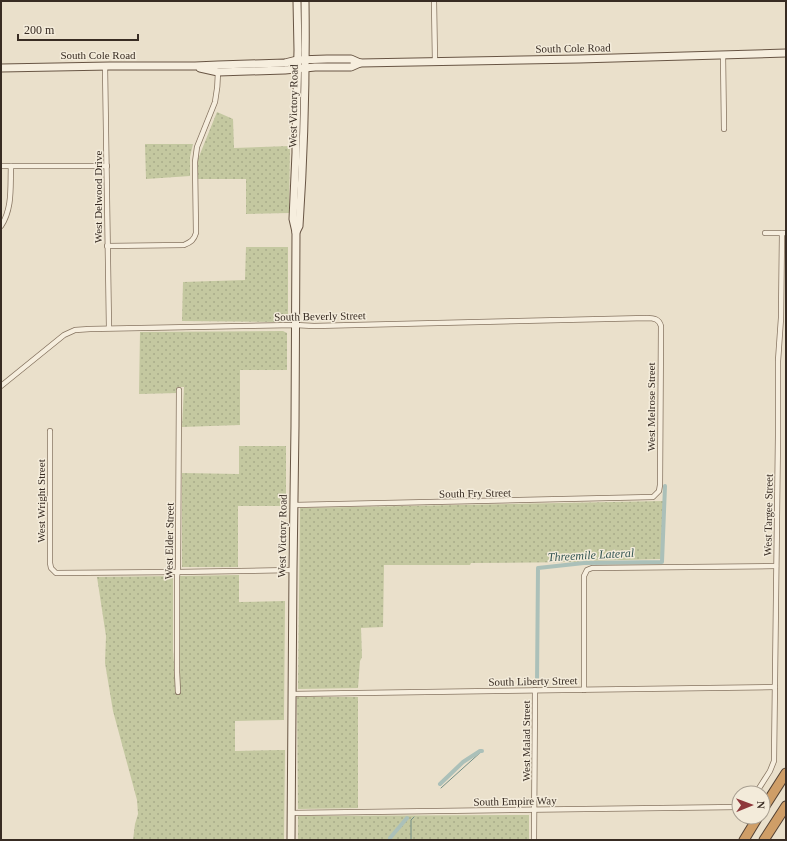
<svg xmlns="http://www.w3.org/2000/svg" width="787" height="841" viewBox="0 0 787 841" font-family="Georgia,serif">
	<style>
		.grass { fill: url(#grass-dots) }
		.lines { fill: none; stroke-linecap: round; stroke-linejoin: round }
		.stream { stroke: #728e86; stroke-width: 1 }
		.canal { stroke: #abc0b9; stroke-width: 4 }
		.minor-casing { stroke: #867461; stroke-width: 6 }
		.secondary-casing { stroke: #685544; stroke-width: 9 }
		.motorway-casing { stroke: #544234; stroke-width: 11 }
		.minor { stroke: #f6eede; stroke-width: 4.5 }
		.secondary { stroke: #f6eede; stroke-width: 7 }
		.motorway { stroke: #cf9e67; stroke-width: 9 }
		.labels { text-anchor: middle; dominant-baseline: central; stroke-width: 3; stroke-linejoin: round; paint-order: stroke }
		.street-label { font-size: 11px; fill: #382c23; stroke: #f3ebda }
		.water-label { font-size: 12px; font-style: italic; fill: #345653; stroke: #f3ebda }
	</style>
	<defs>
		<pattern id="grass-dots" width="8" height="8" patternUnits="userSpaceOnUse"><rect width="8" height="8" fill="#c4c8a0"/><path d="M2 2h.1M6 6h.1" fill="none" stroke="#a9ac8a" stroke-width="1.8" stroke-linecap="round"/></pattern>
	</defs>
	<rect width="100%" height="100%" fill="#eae0cb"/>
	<g class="grass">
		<path d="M217 112 233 119 234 148 290 146 289 213 246 214V179H198V159Z"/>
		<path d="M145 144H193L190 157V176L146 179Z"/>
		<path d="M246 247H288V317L285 320 280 322 182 321 183 282 245 280Z"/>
		<path d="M283 331 287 333V370H240V425L182 427 184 387H177V393L139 394 140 332Z"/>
		<path d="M239 446H286V506H238V567H182V473L239 474Z"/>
		<path d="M664 501V559L582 561 576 562 471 563 470 565H384L383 627 361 628 362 657 360 661 358 688 298 689 300 508Z"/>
		<path d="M239 575V602L285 601 284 720 235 721V751L285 750 284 840H133L135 824 138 814 137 800 113 711 105 663 106 636 97 577 173 576V650L176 694 180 693V576Z"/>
		<path d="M297 697H358V808L298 809Z"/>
		<path d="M529 815V840H298V816Z"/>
	</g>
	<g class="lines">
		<g class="stream">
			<path d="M441 788 482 751"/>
			<path d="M411 840V820L414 817"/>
		</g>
		<g class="canal">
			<path d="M537 684 538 568 584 563 662 562 665 486"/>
			<path d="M440 784 463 762 480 751H482"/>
			<path d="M390 840V838L407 818"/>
		</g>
		<defs>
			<g id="minor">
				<path d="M434 1 435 62"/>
				<path d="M723 55 724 129"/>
				<path d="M105 66 109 328"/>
				<path d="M1 166H107"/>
				<path d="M1 226C13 208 10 186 11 166"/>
				<path d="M765 233H786"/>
				<path d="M107 246 184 245C191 242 194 240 196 233L195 162 197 147 215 102C217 92 218 82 218 72"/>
				<path d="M1 386 64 335 75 330 90 329 295 325 314 326 647 318C654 318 659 319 661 326L660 485 659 491 653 497 294 505"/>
				<path d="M50 431V563L51 568 56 573 177 572 293 570"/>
				<path d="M584 690V576L587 570 592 568 776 566"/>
				<path d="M178 692 177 672V577L178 567 179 390"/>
				<path d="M292 694 775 687"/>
				<path d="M756 793 770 771 774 761 778 436V361L781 318 782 233"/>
				<path d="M291 813 739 807"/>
				<path d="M534 840 535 690"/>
			</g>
			<g id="secondary">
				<path d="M1 68 110 66H195L218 65 285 63 297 60 327 59H351L360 63 579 59 786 53"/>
				<path d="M200 68 218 72 285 70 315 67H351L360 63"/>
				<path d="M296 232 299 226C304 151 306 76 305 1"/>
				<path d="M291 840 293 570 295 426 296 232 293 219 296 153V135L298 50 297 1"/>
			</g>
			<g id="motorway">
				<path d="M763 809 786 773"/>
				<path d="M744 840 758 817"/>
				<path d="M764 840 786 806"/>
			</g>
		</defs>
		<use href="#minor" class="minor-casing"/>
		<use href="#secondary" class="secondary-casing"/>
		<use href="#motorway" class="motorway-casing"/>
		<use href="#minor" class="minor"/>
		<use href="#secondary" class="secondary"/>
		<use href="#motorway" class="motorway"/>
	</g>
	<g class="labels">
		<g class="street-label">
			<text transform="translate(573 48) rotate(-1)">South Cole Road</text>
			<text x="98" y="55">South Cole Road</text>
			<text transform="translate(293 106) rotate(-89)">West Victory Road</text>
			<text transform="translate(98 197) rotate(-90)">West Delwood Drive</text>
			<text transform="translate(320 316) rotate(-1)">South Beverly Street</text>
			<text transform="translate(651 407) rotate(-90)">West Melrose Street</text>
			<text transform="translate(475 493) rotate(-1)">South Fry Street</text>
			<text transform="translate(41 501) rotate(-90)">West Wright Street</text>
			<text transform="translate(768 515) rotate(-89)">West Targee Street</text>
			<text transform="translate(282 536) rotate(-89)">West Victory Road</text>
			<text transform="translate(169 541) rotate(-89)">West Elder Street</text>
			<text transform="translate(533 681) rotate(-1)">South Liberty Street</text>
			<text transform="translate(526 741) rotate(-90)">West Malad Street</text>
			<text transform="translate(515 801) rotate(-1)">South Empire Way</text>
		</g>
		<g class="water-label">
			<text transform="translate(591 555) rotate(-3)">Threemile Lateral</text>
		</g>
	</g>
	<rect width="787" height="841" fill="none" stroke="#382c23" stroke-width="4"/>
	<g transform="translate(751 805) rotate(89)"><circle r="19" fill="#f3ebda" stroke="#a89f91"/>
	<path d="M0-3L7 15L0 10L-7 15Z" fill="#8e383b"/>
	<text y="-6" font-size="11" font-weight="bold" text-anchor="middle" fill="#382c23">N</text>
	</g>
	<path d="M18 34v6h120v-6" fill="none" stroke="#382c23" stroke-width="2"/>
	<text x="24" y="34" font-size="12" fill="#382c23" stroke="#f3ebda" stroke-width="3" paint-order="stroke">200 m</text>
</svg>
